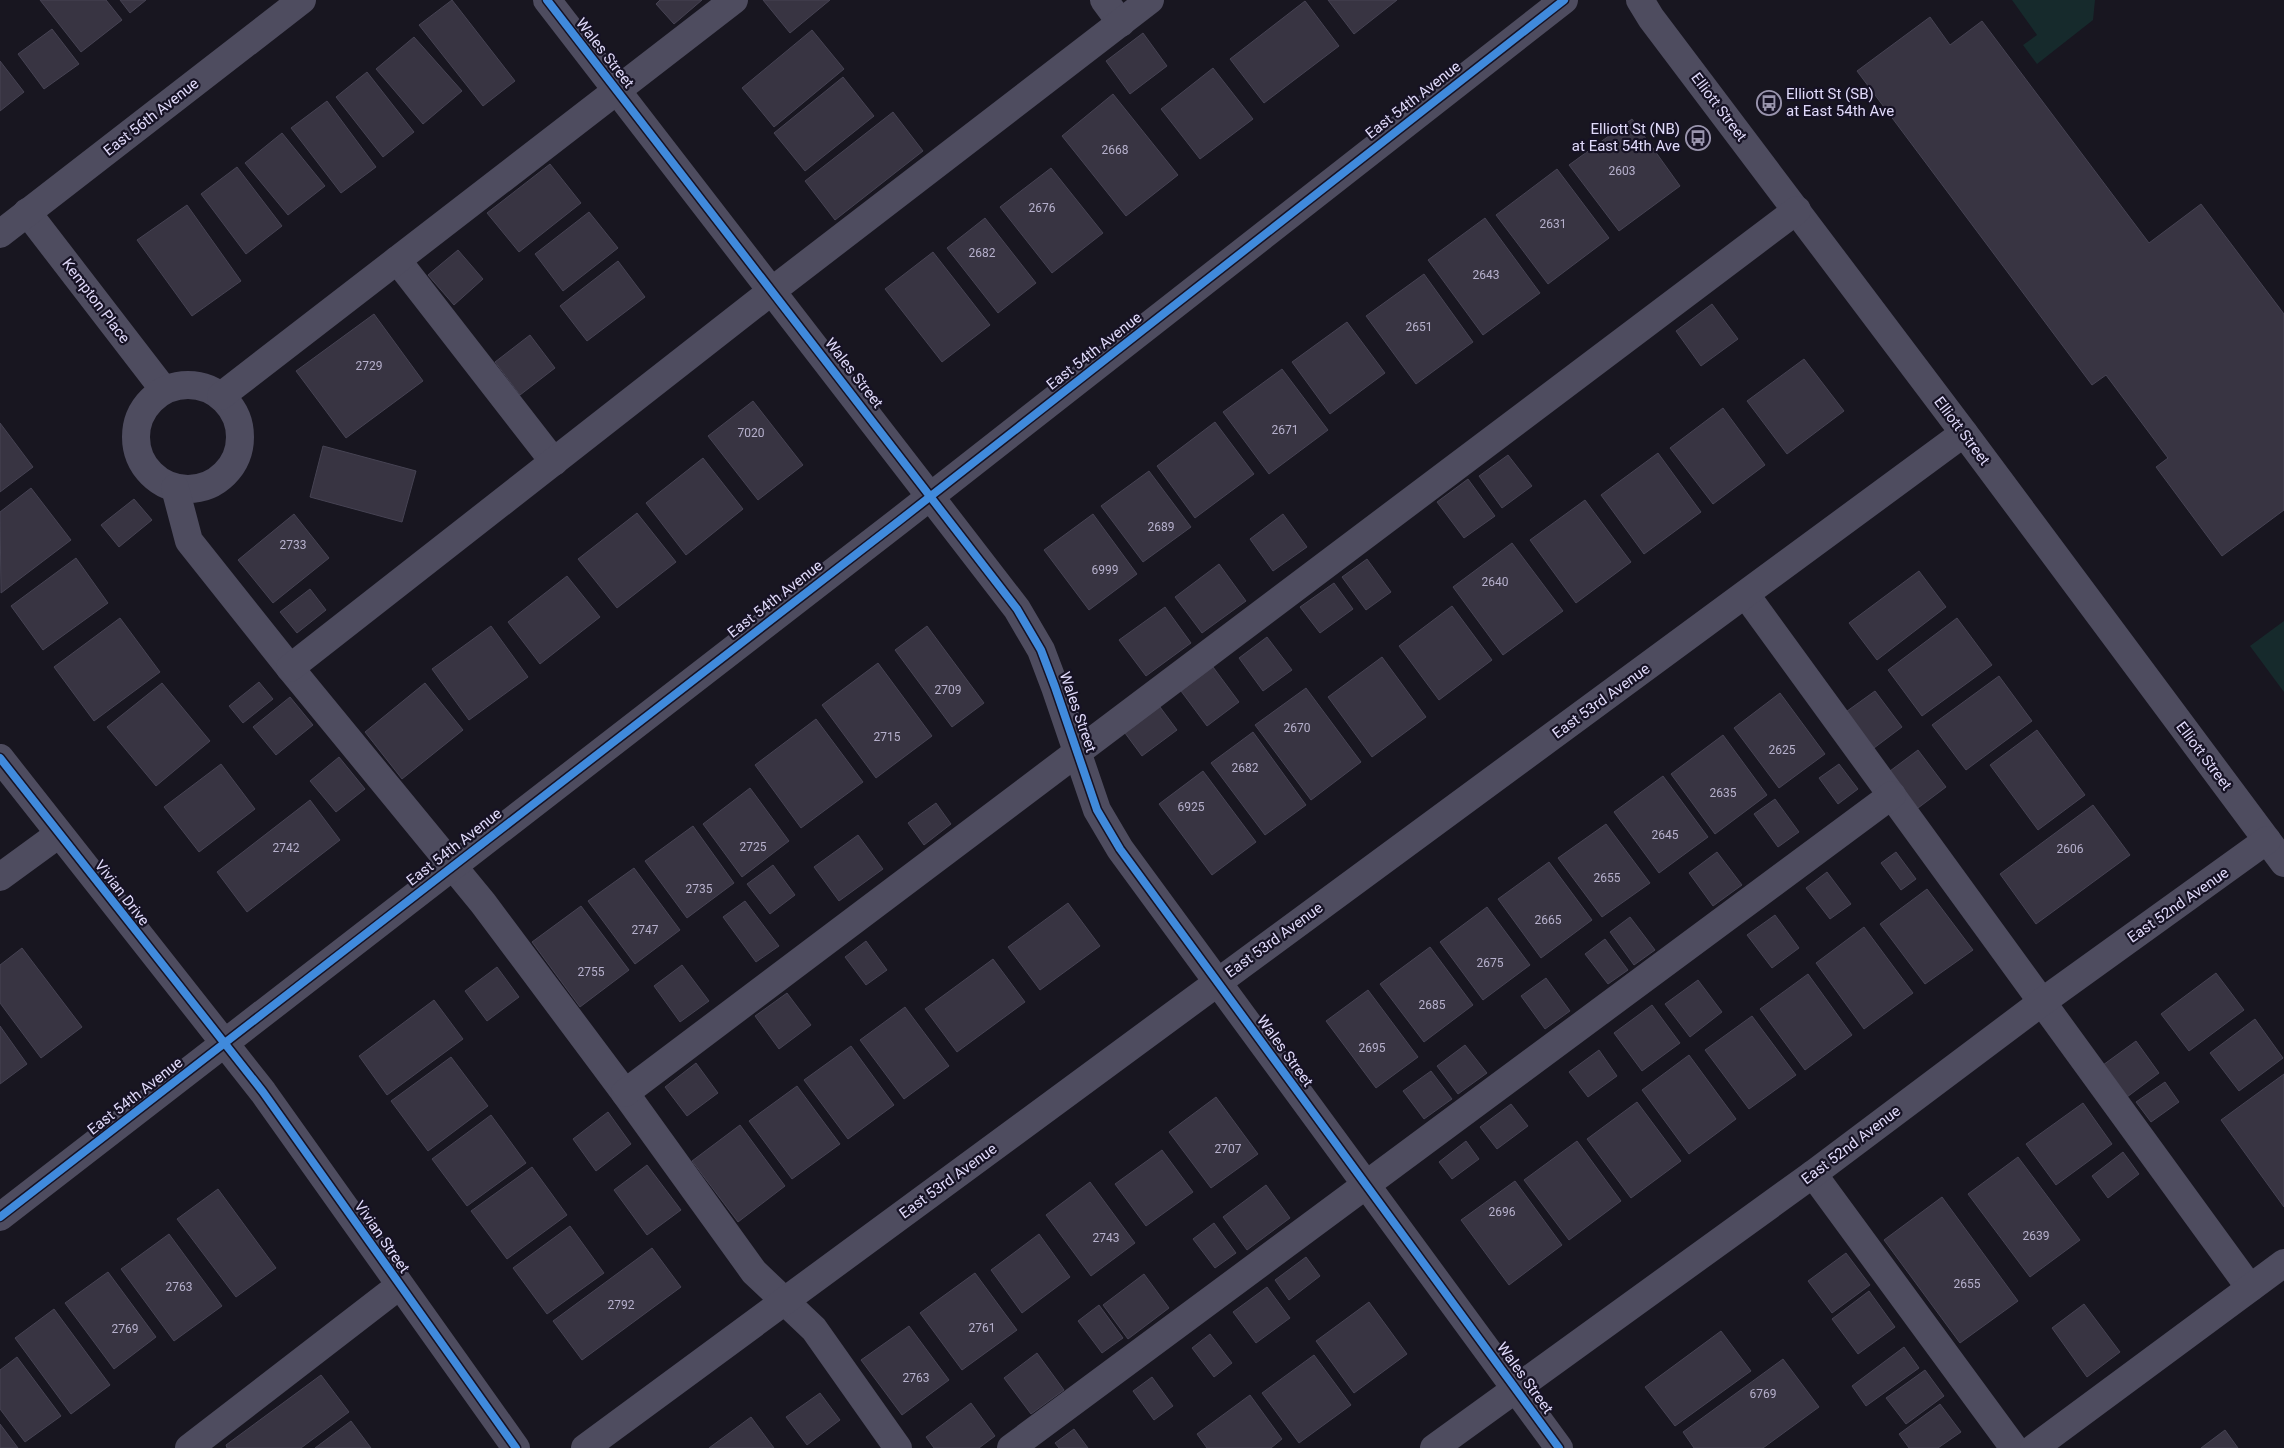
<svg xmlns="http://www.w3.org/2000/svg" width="2284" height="1448" viewBox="0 0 2284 1448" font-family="Roboto,sans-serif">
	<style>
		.green { fill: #162a2c }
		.building { fill: #383442; stroke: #464353 }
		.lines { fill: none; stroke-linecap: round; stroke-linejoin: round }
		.minor { stroke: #4e4c5f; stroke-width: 28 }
		.cycleway-casing { stroke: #161224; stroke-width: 11 }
		.cycleway { stroke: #408adc; stroke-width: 8 }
		.labels { text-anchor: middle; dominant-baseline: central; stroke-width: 4.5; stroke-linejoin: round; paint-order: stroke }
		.number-label { font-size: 12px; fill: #b6b0cc }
		.street-label { font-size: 15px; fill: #e0dafa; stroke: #161224 }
		.poi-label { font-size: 15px; fill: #e0dafa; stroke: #161224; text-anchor: start }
	</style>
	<rect width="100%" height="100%" fill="#181620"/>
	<g class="green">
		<path d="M2012 0H2095L2093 20 2037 64 2023 45 2037 35Z"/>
		<path d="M2284 621V692L2250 646Z"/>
	</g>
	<g class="building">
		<path d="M40 0H106L122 20 81 52Z"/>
		<path d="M120 0H146L130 13Z"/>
		<path d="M452 0 515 81 483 106 419 25Z"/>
		<path d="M660 0H702L674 24 656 4Z"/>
		<path d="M763 0H830L790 33Z"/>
		<path d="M1328 0H1397L1354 34Z"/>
		<path d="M1305 1 1339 46 1264 103 1230 59Z"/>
		<path d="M1930 17 1950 45 1982 21 2149 243 2201 204 2284 314V510L2222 556 2156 467 2168 458 2106 375 2092 385 1857 71Z"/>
		<path d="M52 29 79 64 44 89 18 54Z"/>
		<path d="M812 30 844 69 774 127 742 88Z"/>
		<path d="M1143 33 1167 66 1130 94 1106 61Z"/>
		<path d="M414 37 462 91 423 124 376 69Z"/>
		<path d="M0 61 24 92 0 111Z"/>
		<path d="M1213 68 1253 119 1200 159 1161 109Z"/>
		<path d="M367 72 414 132 383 157 336 97Z"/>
		<path d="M843 77 874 116 805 171 774 133Z"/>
		<path d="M1113 94 1178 175 1126 216 1062 136Z"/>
		<path d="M327 101 376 167 341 193 291 128Z"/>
		<path d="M893 112 923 151 835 220 805 181Z"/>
		<path d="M1632 119 1680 186 1619 231 1569 165Z"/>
		<path d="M282 133 325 186 288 215 245 163Z"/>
		<path d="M550 164 581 203 519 252 487 213Z"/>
		<path d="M237 167 282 226 246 254 201 194Z"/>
		<path d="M1051 168 1103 233 1052 273 1000 207Z"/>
		<path d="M1557 169 1609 238 1548 284 1496 215Z"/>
		<path d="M187 205 241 281 192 316 137 240Z"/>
		<path d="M589 212 618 248 563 291 535 254Z"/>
		<path d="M985 218 1036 283 998 313 947 248Z"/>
		<path d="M1485 218 1540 293 1483 335 1428 260Z"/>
		<path d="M458 250 483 279 454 305 428 275Z"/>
		<path d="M933 252 990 325 942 362 885 289Z"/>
		<path d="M618 261 645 297 587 341 560 306Z"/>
		<path d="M1424 274 1473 342 1416 384 1366 316Z"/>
		<path d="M1712 304 1738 339 1701 366 1676 331Z"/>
		<path d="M374 314 423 381 346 438 296 371Z"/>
		<path d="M1347 322 1385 373 1330 414 1292 362Z"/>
		<path d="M530 335 555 368 520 395 495 362Z"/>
		<path d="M1804 359 1844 411 1787 454 1747 401Z"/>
		<path d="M1282 369 1328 430 1269 474 1223 412Z"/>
		<path d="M753 401 803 465 758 500 708 436Z"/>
		<path d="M1723 408 1765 465 1713 504 1670 448Z"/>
		<path d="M1215 422 1254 474 1195 518 1157 466Z"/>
		<path d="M0 423 33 467 0 492Z"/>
		<path d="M323 446 416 471 402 522 310 497Z"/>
		<path d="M1658 453 1701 512 1644 554 1601 495Z"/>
		<path d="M1508 455 1532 486 1502 508 1479 476Z"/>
		<path d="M703 458 743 509 686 555 646 503Z"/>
		<path d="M1149 471 1191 527 1143 562 1101 506Z"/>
		<path d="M1468 479 1495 516 1464 538 1437 502Z"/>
		<path d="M31 488 71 540 1 593 0 512Z"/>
		<path d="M134 499 152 520 119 547 101 525Z"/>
		<path d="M1585 500 1631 562 1576 603 1530 540Z"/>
		<path d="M637 513 676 562 617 608 578 559Z"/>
		<path d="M294 514 329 558 273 603 238 560Z"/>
		<path d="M1093 514 1137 574 1089 610 1044 550Z"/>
		<path d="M1283 514 1307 547 1273 571 1250 539Z"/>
		<path d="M1512 543 1563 611 1503 655 1453 587Z"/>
		<path d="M76 558 108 603 43 650 11 606Z"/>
		<path d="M1367 559 1391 592 1366 610 1342 577Z"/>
		<path d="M1219 564 1246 601 1202 633 1175 597Z"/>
		<path d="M1919 571 1946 607 1877 660 1849 623Z"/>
		<path d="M567 576 600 617 540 664 508 622Z"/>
		<path d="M1334 583 1353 609 1320 633 1300 607Z"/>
		<path d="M310 589 326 610 297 633 280 612Z"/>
		<path d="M1452 606 1492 660 1439 700 1399 646Z"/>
		<path d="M1165 607 1191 643 1146 676 1119 640Z"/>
		<path d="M120 618 160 672 94 721 54 667Z"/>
		<path d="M1957 618 1992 665 1922 716 1888 670Z"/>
		<path d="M491 626 528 677 469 720 432 669Z"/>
		<path d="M927 626 984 703 952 727 895 650Z"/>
		<path d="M1267 637 1292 670 1263 691 1239 658Z"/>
		<path d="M1382 657 1426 717 1372 757 1328 697Z"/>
		<path d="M878 663 932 736 876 778 822 705Z"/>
		<path d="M1213 667 1239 702 1207 726 1181 691Z"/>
		<path d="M1999 676 2032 721 1966 770 1932 725Z"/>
		<path d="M259 682 273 699 243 723 229 706Z"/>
		<path d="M162 683 210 741 156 786 107 727Z"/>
		<path d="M425 683 463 730 402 779 365 732Z"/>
		<path d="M1306 688 1361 762 1311 800 1255 725Z"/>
		<path d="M1875 691 1902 727 1870 751 1843 714Z"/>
		<path d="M1780 693 1825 754 1779 788 1734 728Z"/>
		<path d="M290 697 313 725 276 755 253 727Z"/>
		<path d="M1160 707 1177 730 1142 756 1125 733Z"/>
		<path d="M816 719 863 782 801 828 755 765Z"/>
		<path d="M2037 730 2085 795 2038 830 1990 765Z"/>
		<path d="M1253 732 1306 805 1265 835 1211 763Z"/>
		<path d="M1723 735 1767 795 1715 834 1671 774Z"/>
		<path d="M1918 750 1946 787 1914 811 1886 774Z"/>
		<path d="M339 757 365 789 336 812 310 781Z"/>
		<path d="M221 764 255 809 199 852 164 807Z"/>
		<path d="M1839 764 1858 789 1838 804 1819 778Z"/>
		<path d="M1203 771 1256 842 1212 875 1159 804Z"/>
		<path d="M1663 776 1708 837 1659 873 1614 812Z"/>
		<path d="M750 788 789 841 742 877 703 824Z"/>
		<path d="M1775 799 1799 832 1778 847 1754 814Z"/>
		<path d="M310 800 340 840 247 912 217 872Z"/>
		<path d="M936 803 951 824 924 845 908 823Z"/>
		<path d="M2093 805 2130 855 2036 924 2000 874Z"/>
		<path d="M1606 824 1650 883 1602 917 1558 858Z"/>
		<path d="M693 826 734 883 687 918 645 861Z"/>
		<path d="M858 835 883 869 839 901 814 867Z"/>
		<path d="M1717 852 1742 885 1713 906 1689 873Z"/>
		<path d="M1896 852 1916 879 1901 890 1881 863Z"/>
		<path d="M1549 862 1592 920 1541 958 1498 899Z"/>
		<path d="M773 865 795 895 770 914 747 884Z"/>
		<path d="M634 868 680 930 635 964 588 901Z"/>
		<path d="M1827 872 1851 904 1830 919 1806 888Z"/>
		<path d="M1927 889 1973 950 1925 984 1880 924Z"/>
		<path d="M745 901 779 946 756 962 723 917Z"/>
		<path d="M1068 903 1100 946 1040 990 1008 947Z"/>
		<path d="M581 906 629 970 580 1007 532 942Z"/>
		<path d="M1487 907 1530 965 1483 1000 1440 942Z"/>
		<path d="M1775 915 1799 948 1772 968 1747 935Z"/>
		<path d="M1630 917 1655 950 1634 965 1610 932Z"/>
		<path d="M1864 927 1913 993 1864 1029 1816 963Z"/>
		<path d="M1605 939 1628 970 1608 984 1585 954Z"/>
		<path d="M866 941 887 970 866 985 845 957Z"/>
		<path d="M1430 947 1473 1005 1424 1042 1380 984Z"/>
		<path d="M22 948 82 1027 41 1058 0 1003V965Z"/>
		<path d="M993 959 1025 1002 957 1052 925 1009Z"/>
		<path d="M682 965 709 1001 680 1022 654 986Z"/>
		<path d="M497 967 519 997 487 1021 465 991Z"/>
		<path d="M2216 973 2244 1010 2189 1051 2161 1014Z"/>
		<path d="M1808 974 1852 1035 1805 1070 1760 1009Z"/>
		<path d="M1546 978 1570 1011 1545 1029 1521 996Z"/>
		<path d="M1698 980 1722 1012 1690 1037 1665 1004Z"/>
		<path d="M1368 990 1418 1057 1376 1088 1326 1021Z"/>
		<path d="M787 993 811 1025 779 1049 755 1016Z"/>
		<path d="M434 1000 463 1039 387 1095 359 1056Z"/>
		<path d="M1652 1005 1680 1043 1642 1071 1614 1033Z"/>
		<path d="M905 1007 949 1066 904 1099 860 1040Z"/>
		<path d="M1752 1016 1796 1075 1749 1109 1705 1050Z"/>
		<path d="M2255 1019 2283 1058 2239 1091 2210 1053Z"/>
		<path d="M0 1026 27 1064 0 1084Z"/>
		<path d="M2136 1041 2159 1073 2127 1097 2103 1065Z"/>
		<path d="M1465 1045 1487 1073 1458 1094 1437 1066Z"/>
		<path d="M851 1046 894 1105 848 1139 804 1080Z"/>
		<path d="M1599 1050 1617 1076 1588 1097 1569 1072Z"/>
		<path d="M1689 1055 1736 1119 1689 1154 1642 1090Z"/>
		<path d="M451 1057 488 1106 428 1151 391 1101Z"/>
		<path d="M696 1063 718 1093 687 1116 665 1087Z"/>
		<path d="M1431 1071 1452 1099 1424 1119 1403 1091Z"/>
		<path d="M2284 1074V1207L2221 1120Z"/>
		<path d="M2165 1082 2179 1102 2151 1122 2136 1102Z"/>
		<path d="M797 1086 840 1144 792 1179 749 1121Z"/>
		<path d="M1216 1097 1258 1154 1211 1188 1169 1132Z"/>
		<path d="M1637 1102 1681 1161 1631 1198 1587 1139Z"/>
		<path d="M2083 1103 2112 1144 2056 1185 2026 1144Z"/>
		<path d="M1511 1104 1528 1126 1497 1149 1480 1127Z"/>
		<path d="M608 1112 631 1144 596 1171 573 1139Z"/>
		<path d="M491 1115 526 1163 467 1206 432 1159Z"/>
		<path d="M740 1125 785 1186 738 1222 692 1161Z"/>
		<path d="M1466 1141 1479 1159 1452 1179 1439 1162Z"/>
		<path d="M1577 1141 1621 1201 1569 1240 1524 1180Z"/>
		<path d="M1162 1150 1193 1192 1146 1226 1115 1184Z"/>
		<path d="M2123 1152 2139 1174 2108 1198 2092 1176Z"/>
		<path d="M2018 1157 2080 1240 2030 1277 1968 1194Z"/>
		<path d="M647 1165 681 1210 647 1235 614 1190Z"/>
		<path d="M532 1167 567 1215 507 1259 471 1211Z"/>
		<path d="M1515 1181 1562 1245 1509 1285 1461 1220Z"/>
		<path d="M1090 1182 1135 1243 1091 1276 1046 1215Z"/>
		<path d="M1266 1185 1290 1218 1247 1250 1223 1217Z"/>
		<path d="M218 1189 276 1268 236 1297 177 1219Z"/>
		<path d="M1942 1197 2018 1301 1960 1343 1884 1240Z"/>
		<path d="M1214 1223 1236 1253 1215 1268 1193 1239Z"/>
		<path d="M570 1226 604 1273 547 1314 513 1268Z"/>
		<path d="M169 1234 222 1306 174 1341 121 1269Z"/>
		<path d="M1039 1234 1070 1277 1022 1313 991 1270Z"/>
		<path d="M652 1248 681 1287 582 1360 553 1321Z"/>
		<path d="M1846 1253 1870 1285 1832 1313 1808 1281Z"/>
		<path d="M1306 1257 1320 1276 1289 1300 1275 1280Z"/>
		<path d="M108 1272 156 1337 114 1369 65 1303Z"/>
		<path d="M975 1273 1017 1330 962 1370 920 1313Z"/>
		<path d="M1144 1274 1169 1308 1128 1339 1103 1305Z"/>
		<path d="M1267 1287 1290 1318 1256 1343 1233 1312Z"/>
		<path d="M1869 1291 1895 1327 1858 1354 1832 1319Z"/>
		<path d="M1369 1302 1407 1354 1354 1393 1316 1341Z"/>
		<path d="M2084 1304 2120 1352 2087 1377 2052 1328Z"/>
		<path d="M1099 1305 1123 1338 1102 1353 1078 1321Z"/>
		<path d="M54 1309 110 1385 71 1414 15 1338Z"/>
		<path d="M909 1326 949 1380 902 1415 861 1360Z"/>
		<path d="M1721 1331 1751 1371 1675 1426 1645 1387Z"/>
		<path d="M1210 1334 1232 1363 1214 1377 1192 1348Z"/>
		<path d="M1904 1347 1919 1368 1866 1406 1852 1386Z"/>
		<path d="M1037 1353 1064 1390 1031 1414 1004 1378Z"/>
		<path d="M1314 1355 1351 1405 1299 1443 1262 1393Z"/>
		<path d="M17 1357 61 1416 25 1442 0 1409V1370Z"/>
		<path d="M1783 1359 1819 1407 1763 1448H1694L1683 1432Z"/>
		<path d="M1925 1370 1944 1396 1906 1424 1886 1398Z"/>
		<path d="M321 1375 349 1412 301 1448H227L226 1445Z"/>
		<path d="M1152 1377 1173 1406 1154 1420 1133 1391Z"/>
		<path d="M820 1393 840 1420 807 1445 786 1417Z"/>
		<path d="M1250 1395 1282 1439 1271 1448H1207L1197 1434Z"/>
		<path d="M971 1403 995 1436 979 1448H934L926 1437Z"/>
		<path d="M1940 1404 1961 1432 1938 1448H1909L1899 1434Z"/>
		<path d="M751 1417 774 1448H709Z"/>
		<path d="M351 1421 371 1448H315Z"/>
		<path d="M0 1424 18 1448H0Z"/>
		<path d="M1074 1429 1088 1448H1059L1055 1443Z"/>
		<path d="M2225 1430 2238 1448H2201Z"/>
	</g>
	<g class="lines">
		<g class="minor">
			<path d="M547 0 1017 609 1041 650 1055 687 1097 810 1120 849 1559 1448"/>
			<path d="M1104 0 1121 23"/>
			<path d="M1640 0 1651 18 1964 433 2284 863"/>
			<path d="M27 212 164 390"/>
			<path d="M0 234 302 0"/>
			<path d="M397 260 554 462"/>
			<circle cx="188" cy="437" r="52"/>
			<path d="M221 396 734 0"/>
			<path d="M175 488 189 541 290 668 483 903 625 1093 754 1272 814 1329 898 1448"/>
			<path d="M1746 595 2250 1288"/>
			<path d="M290 668 773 290 1150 0"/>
			<path d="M0 758 263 1092 516 1448"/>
			<path d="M0 877 59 834"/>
			<path d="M625 1093 1797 210"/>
			<path d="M1813 1174 2014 1448"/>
			<path d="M0 1217 899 521 1564 0"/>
			<path d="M189 1448 399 1286"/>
			<path d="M585 1448 1964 433"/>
			<path d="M1011 1448 1892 795"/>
			<path d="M1434 1448 1813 1174 2042 1002 2267 840"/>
			<path d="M2034 1448 2284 1263"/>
		</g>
		<defs>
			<g id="cycleway">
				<path d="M547 0 1017 609 1041 650 1055 687 1097 810 1120 849 1559 1448"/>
				<path d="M0 758 263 1092 516 1448"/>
				<path d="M0 1217 899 521 1564 0"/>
			</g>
		</defs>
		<use href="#cycleway" class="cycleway-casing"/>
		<use href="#cycleway" class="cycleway"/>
	</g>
	<defs>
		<symbol id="bus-ring" viewBox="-11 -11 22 22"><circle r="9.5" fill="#161224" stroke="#9a95ae" stroke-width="1.5"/><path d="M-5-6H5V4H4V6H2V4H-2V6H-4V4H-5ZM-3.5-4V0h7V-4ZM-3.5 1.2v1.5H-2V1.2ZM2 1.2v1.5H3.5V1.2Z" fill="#9a95ae"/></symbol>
	</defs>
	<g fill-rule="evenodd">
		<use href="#bus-ring" x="1755" y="89" width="28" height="28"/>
		<use href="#bus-ring" x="1684" y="124" width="28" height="28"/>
	</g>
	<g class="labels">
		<g class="number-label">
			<text x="1115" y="150">2668</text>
			<text x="1622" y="171">2603</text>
			<text x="1042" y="208">2676</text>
			<text x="1553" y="224">2631</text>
			<text x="982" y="253">2682</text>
			<text x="1486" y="275">2643</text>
			<text x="1419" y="327">2651</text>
			<text x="369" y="366">2729</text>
			<text x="1285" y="430">2671</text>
			<text x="751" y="433">7020</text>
			<text x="1161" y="527">2689</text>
			<text x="293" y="545">2733</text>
			<text x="1105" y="570">6999</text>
			<text x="1495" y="582">2640</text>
			<text x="948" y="690">2709</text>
			<text x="1297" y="728">2670</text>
			<text x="887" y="737">2715</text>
			<text x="1782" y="750">2625</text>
			<text x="1245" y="768">2682</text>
			<text x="1723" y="793">2635</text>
			<text x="1191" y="807">6925</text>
			<text x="1665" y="835">2645</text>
			<text x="753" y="847">2725</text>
			<text x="286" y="848">2742</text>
			<text x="2070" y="849">2606</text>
			<text x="1607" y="878">2655</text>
			<text x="699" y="889">2735</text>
			<text x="1548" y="920">2665</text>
			<text x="645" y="930">2747</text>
			<text x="1490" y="963">2675</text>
			<text x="591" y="972">2755</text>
			<text x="1432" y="1005">2685</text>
			<text x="1372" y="1048">2695</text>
			<text x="1228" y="1149">2707</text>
			<text x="1502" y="1212">2696</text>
			<text x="2036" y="1236">2639</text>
			<text x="1106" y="1238">2743</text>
			<text x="1967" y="1284">2655</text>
			<text x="179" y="1287">2763</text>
			<text x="621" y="1305">2792</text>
			<text x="982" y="1328">2761</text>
			<text x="125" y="1329">2769</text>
			<text x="916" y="1378">2763</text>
			<text x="1763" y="1394">6769</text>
		</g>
		<g class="street-label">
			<text transform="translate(605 53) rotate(52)">Wales Street</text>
			<text transform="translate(1413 100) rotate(-38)">East 54th Avenue</text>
			<text transform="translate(1719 107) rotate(53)">Elliott Street</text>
			<text transform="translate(151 117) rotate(-38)">East 56th Avenue</text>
			<text transform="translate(96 301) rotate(53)">Kempton Place</text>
			<text transform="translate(1094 351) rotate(-38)">East 54th Avenue</text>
			<text transform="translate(854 373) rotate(52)">Wales Street</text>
			<text transform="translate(1962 431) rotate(53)">Elliott Street</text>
			<text transform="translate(775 599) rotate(-38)">East 54th Avenue</text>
			<text transform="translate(1601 701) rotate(-36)">East 53rd Avenue</text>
			<text transform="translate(1078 712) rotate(71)">Wales Street</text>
			<text transform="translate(2204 756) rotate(53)">Elliott Street</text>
			<text transform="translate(454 847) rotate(-38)">East 54th Avenue</text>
			<text transform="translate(122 893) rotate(52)">Vivian Drive</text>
			<text transform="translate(2178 905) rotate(-35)">East 52nd Avenue</text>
			<text transform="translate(1274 940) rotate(-36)">East 53rd Avenue</text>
			<text transform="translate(1285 1051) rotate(54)">Wales Street</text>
			<text transform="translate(135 1096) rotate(-38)">East 54th Avenue</text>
			<text transform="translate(1851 1145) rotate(-37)">East 52nd Avenue</text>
			<text transform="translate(948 1181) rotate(-36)">East 53rd Avenue</text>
			<text transform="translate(382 1237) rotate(55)">Vivian Street</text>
			<text transform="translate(1525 1378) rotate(54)">Wales Street</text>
		</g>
		<g class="poi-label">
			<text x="1786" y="94">Elliott St (SB)<tspan x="1786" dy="17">at East 54th Ave</tspan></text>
			<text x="1680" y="129" text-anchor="end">Elliott St (NB)<tspan x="1680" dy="17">at East 54th Ave</tspan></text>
		</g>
	</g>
</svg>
